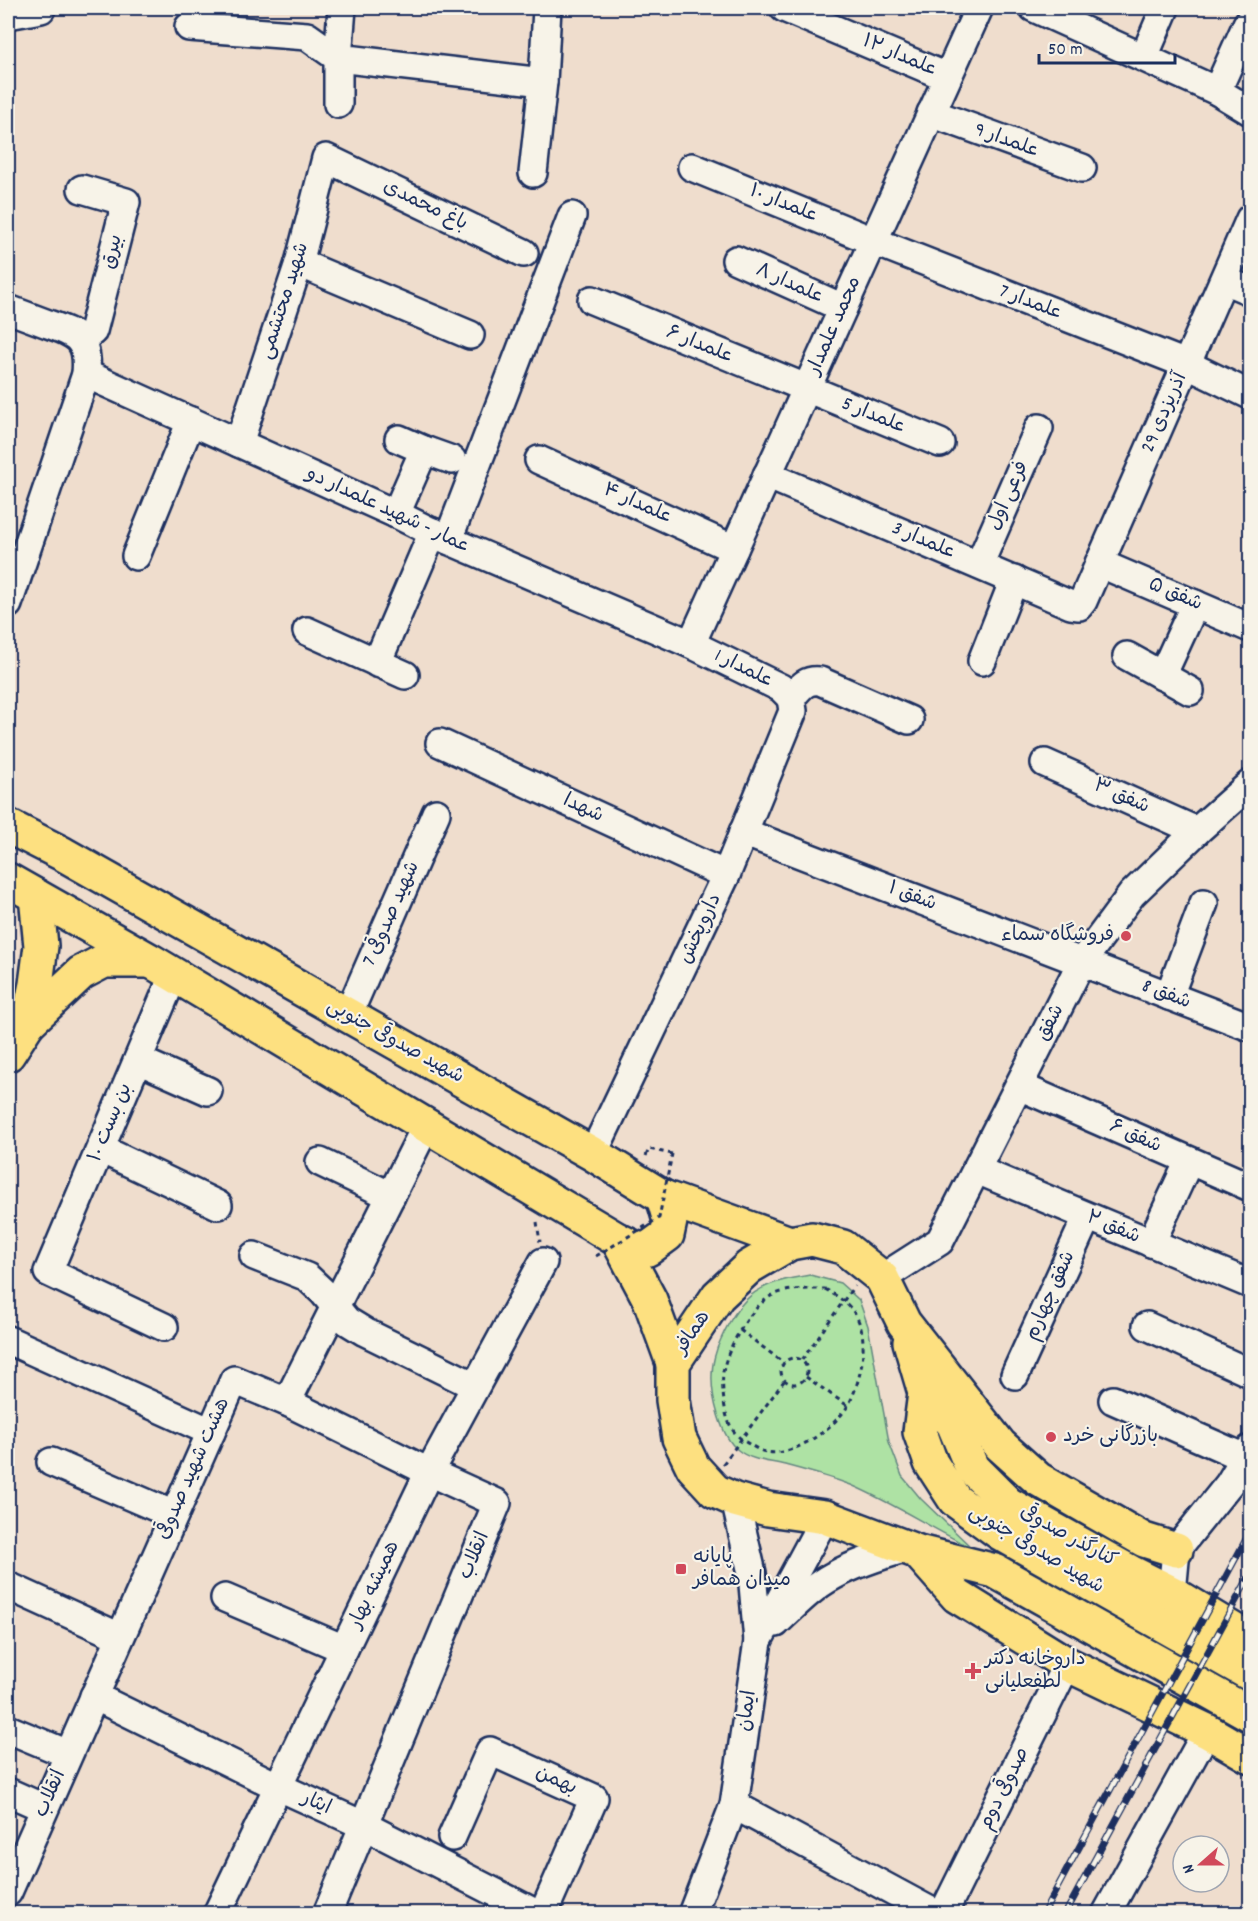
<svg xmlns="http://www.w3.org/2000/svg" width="1258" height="1921" viewBox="0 0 1258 1921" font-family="Dekko,'Playpen Sans Arabic',sans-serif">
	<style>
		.green { fill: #aee2a4; stroke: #648881; stroke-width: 1.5 }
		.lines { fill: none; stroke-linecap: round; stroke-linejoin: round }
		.minor-casing { stroke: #1b2f5e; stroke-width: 32 }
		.major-casing { stroke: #1b2f5e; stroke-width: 38 }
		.path { stroke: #1b2f5e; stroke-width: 3; stroke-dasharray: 4.5 4.5; stroke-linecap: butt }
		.minor { stroke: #f7f3e8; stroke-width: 27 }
		.major { stroke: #fde080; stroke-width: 33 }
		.rail-casing { stroke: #1b2f5e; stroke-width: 7 }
		.rail { stroke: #f7f3e8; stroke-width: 4.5; stroke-dasharray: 14; stroke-linecap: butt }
		.path-bridge { stroke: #1b2f5e; stroke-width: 3; stroke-dasharray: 4.5 4.5; stroke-linecap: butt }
		.poi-dot { fill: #d1495b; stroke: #f7f3e8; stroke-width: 2 }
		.labels { text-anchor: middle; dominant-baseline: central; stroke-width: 4.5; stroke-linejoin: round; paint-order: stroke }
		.street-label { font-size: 20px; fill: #1b2f5e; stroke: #f7f3e8 }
		.poi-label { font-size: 20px; fill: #1b2f5e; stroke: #f7f3e8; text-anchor: start }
	</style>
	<rect width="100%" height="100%" fill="#efddcd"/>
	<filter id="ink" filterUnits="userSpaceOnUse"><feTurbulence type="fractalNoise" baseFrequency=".0167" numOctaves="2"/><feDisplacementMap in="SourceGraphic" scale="12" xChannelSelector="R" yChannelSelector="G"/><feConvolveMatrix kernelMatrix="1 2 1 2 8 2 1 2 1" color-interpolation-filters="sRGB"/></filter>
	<g filter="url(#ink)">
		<path class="green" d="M810 1275 840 1283 859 1300 868 1326 889 1442 902 1476 921 1499 972 1548C931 1528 893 1503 851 1485 830 1477 807 1471 785 1465 770 1461 751 1461 738 1450 721 1437 711 1396 712 1375 712 1364 716 1349 721 1339 742 1292 761 1283 810 1275Z"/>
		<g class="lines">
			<defs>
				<g id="minor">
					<path d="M342 8 338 58 543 82"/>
					<path d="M784 8 947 77"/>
					<path d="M1034 8 1217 91 1250 111"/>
					<path d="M8 15 41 9"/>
					<path d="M189 27 307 36 338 58V104"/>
					<path d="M1144 57 1165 8"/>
					<path d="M1217 91 1247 24 1250 20"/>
					<path d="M931 113 1082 168"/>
					<path d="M692 167 873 241 1186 364 1250 395"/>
					<path d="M533 173 543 82 547 8"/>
					<path d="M736 260 843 308"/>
					<path d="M299 263 470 335"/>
					<path d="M1224 280 1250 291"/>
					<path d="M592 300 940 443"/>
					<path d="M8 309C21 314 35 319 48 324 78 334 89 340 86 374L8 604"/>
					<path d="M81 341 93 331 126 202 82 189"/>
					<path d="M86 374 396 514 448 540 691 644 781 688 791 698"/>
					<path d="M239 443 299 263 326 158 524 253"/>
					<path d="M424 450 452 460"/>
					<path d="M539 460 734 549"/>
					<path d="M767 475 1071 605 1079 606 1083 601 1250 219"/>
					<path d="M396 514 424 450 399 439"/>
					<path d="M448 540 572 216"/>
					<path d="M136 556 191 421"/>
					<path d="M1099 563 1250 628"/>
					<path d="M979 565 1039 428"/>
					<path d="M307 631 405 675"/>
					<path d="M691 644 979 8"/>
					<path d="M1127 656 1190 691"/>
					<path d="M982 661 1014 580"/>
					<path d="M377 663 433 532"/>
					<path d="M1162 676 1195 604"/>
					<path d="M791 698C800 688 805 679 820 681L909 720"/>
					<path d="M440 743 726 875"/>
					<path d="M1045 763 1197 831"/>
					<path d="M743 832 1250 1027"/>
					<path d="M1169 996 1204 903"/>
					<path d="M348 1015 436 813"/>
					<path d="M138 1060 208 1091"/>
					<path d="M1019 1086 1250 1187"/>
					<path d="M101 1149 218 1205"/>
					<path d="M593 1154 726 875 793 711 791 698"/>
					<path d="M320 1162 391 1196"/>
					<path d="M977 1170 1250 1284"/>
					<path d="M1151 1243 1189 1161"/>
					<path d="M254 1256 307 1277 323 1292 347 1321 365 1332 475 1386"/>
					<path d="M882 1278 940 1241 1081 963 1132 894 1197 831 1250 784"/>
					<path d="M1147 1326 1250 1373"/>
					<path d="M164 1327 48 1272 174 974"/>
					<path d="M8 1340 211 1432"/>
					<path d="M1015 1375 1087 1217"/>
					<path d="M1113 1400 1245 1458"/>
					<path d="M287 1402 429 1472 497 1503 327 1914"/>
					<path d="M51 1462 174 1515"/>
					<path d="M735 1500 752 1573 758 1641"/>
					<path d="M8 1586 120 1637"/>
					<path d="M1172 1593 1176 1550 1229 1484 1250 1449"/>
					<path d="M225 1598 344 1649"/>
					<path d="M776 1623C793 1607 812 1587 833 1576 856 1563 882 1555 907 1548"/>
					<path d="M94 1696 279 1787 363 1825 537 1914"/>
					<path d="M8 1729 68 1754"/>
					<path d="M8 1792 44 1808"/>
					<path d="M734 1805 936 1914"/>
					<path d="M452 1837 490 1751 594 1798 543 1914"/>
					<path d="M8 1892 234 1380 287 1402 426 1126"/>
					<path d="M217 1914 429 1472 543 1262"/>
					<path d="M692 1914 734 1805 758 1641 825 1517"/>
					<path d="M943 1914 1067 1664"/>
					<path d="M1106 1914 1207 1731"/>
				</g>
				<g id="major">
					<path d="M8 826 63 854 593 1154 663 1197 790 1243"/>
					<path d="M8 880 151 961 618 1240 650 1300 673 1363"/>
					<path d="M36 896 41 946 36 984 28 1023 81 973 104 961H150"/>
					<path d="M8 1054 28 1023"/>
					<path d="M618 1240 637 1249H648L667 1235 670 1221 663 1197"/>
					<path d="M910 1342 925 1393 920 1432 931 1463 955 1500 1000 1533 1250 1674"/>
					<path d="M925 1393 953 1423 972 1468 1008 1504 1130 1572 1172 1593 1250 1640"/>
					<path d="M1176 1550 1144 1540 1038 1479 1000 1445 904 1323 882 1278 843 1247 812 1239 790 1243 749 1267 718 1296 673 1363V1400L679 1438 693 1467 715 1491 735 1500 768 1509 825 1517 918 1552 995 1571 1250 1714"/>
					<path d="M918 1552 957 1596 1067 1664 1207 1731 1250 1756"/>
				</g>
			</defs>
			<use href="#minor" class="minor-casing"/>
			<use href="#major" class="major-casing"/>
			<g class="path">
				<path d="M646 1156 649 1149 672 1154"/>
				<path d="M537 1222 540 1242"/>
				<path d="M825 1289C837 1296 849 1303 856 1316 870 1340 861 1380 849 1404 836 1427 793 1458 766 1452 760 1451 754 1447 749 1444 734 1436 728 1425 725 1408 723 1396 722 1384 723 1372 727 1348 750 1308 771 1296 786 1288 809 1289 825 1289Z"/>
				<path d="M740 1330 784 1363"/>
				<circle cx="794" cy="1371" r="13"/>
				<path d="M802 1360 854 1286"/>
				<path d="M806 1377 848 1406"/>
				<path d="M723 1464 784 1381"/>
			</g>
			<use href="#minor" class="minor"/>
			<use href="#major" class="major"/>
			<defs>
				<g id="rail">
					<path d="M1043 1914 1250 1532"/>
					<path d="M1065 1914 1250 1575"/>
				</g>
			</defs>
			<use href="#rail" class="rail-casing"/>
			<use href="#rail" class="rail"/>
			<path class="path-bridge" d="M596 1256 659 1218 672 1154"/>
		</g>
	</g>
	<g class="poi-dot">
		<circle cx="1126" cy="936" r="6"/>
		<circle cx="1051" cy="1437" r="6"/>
		<rect x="675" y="1563" width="12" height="12" rx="3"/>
		<path d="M970 1662h6v6h6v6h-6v6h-6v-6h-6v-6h6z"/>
	</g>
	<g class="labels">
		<g class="street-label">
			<text transform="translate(899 56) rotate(23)">علمدار ۱۲</text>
			<text transform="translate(1006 141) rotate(20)">علمدار 9</text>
			<text transform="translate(783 204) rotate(22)">علمدار ۱۰</text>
			<text transform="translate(425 206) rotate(26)">باغ محمدی</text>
			<text transform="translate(113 252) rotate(-76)">بیرق</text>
			<text transform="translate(789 284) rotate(24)">علمدار ۸</text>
			<text transform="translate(285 301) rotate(-72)">شهید محتشمی</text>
			<text transform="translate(1030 303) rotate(21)">علمدار 7</text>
			<text transform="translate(835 326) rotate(-66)">محمد علمدار</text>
			<text transform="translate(699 345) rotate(22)">علمدار ۶</text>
			<text transform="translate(1165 413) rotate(-66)">آذریزدی 29</text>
			<text transform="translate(873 416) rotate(22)">علمدار 5</text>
			<text transform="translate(1009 496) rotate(-66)">فرعی اول</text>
			<text transform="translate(637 504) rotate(24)">علمدار ۴</text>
			<text transform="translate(388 511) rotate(25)">عمار - شهید علمدار دو</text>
			<text transform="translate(923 541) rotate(23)">علمدار 3</text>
			<text transform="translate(1175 595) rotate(23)">شفق ۵</text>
			<text transform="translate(743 669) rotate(26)">علمدار 1</text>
			<text transform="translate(1121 797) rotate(24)">شفق ۳</text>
			<text transform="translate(583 809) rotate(25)">شهدا</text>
			<text transform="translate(912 897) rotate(21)">شفق ۱</text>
			<text transform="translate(392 914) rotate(-66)">شهید صدوقی 7</text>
			<text transform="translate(701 929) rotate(-65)">داروپخش</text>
			<text transform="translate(1166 995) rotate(21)">شفق 8</text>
			<text transform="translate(1051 1023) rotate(-63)">شفق</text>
			<text transform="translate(395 1042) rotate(29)">شهید صدوقی جنوبی</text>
			<text transform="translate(111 1123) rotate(-67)">بن بست ۱۰</text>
			<text transform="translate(1135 1137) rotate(24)">شفق ۶</text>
			<text transform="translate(1113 1228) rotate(23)">شفق ۲</text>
			<text transform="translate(1051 1296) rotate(-66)">شفق چهارم</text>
			<text transform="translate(693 1333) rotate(-56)">همافر</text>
			<text transform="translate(194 1469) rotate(-66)">هشت شهید صدوقی</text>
			<text transform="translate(1068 1537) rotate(29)">کنارگذر صدوقی</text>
			<text transform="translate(1036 1550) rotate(31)">شهید صدوقی جنوبی</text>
			<text transform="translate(475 1556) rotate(-67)">انقلاب</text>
			<text transform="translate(375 1585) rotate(-65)">همیشه بهار</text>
			<text transform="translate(748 1711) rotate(-82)">ایمان</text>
			<text transform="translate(556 1781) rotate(25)">بهمن</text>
			<text transform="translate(1005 1789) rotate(-64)">صدوقی دوم</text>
			<text transform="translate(51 1794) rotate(-66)">انقلاب</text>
			<text transform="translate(316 1804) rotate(24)">ایثار</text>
		</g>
		<g class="poi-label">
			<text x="1114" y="936" text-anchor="end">فروشگاه سماء</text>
			<text x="1063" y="1437">بازرگانی خرد</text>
			<text x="693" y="1558">پایانه<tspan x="693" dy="23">میدان همافر</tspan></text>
			<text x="985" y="1660">داروخانه دکتر<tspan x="985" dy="23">لطفعلیانی</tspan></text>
		</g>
	</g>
	<rect width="1258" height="1921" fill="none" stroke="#f7f3e8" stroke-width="30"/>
	<rect x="15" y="15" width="1228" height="1891" fill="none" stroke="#1b2f5e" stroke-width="2" filter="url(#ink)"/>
	<g transform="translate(1201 1864) rotate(249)"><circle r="28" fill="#f7f3e8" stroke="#9fa5b1" stroke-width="1.5"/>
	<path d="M0-4.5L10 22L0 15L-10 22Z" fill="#d1495b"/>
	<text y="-9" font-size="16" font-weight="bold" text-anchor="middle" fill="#1b2f5e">N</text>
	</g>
	<path d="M1039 54v9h136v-9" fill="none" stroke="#1b2f5e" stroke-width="3"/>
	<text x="1048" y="54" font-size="18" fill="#1b2f5e" stroke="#f7f3e8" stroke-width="4.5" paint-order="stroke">50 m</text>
</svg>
